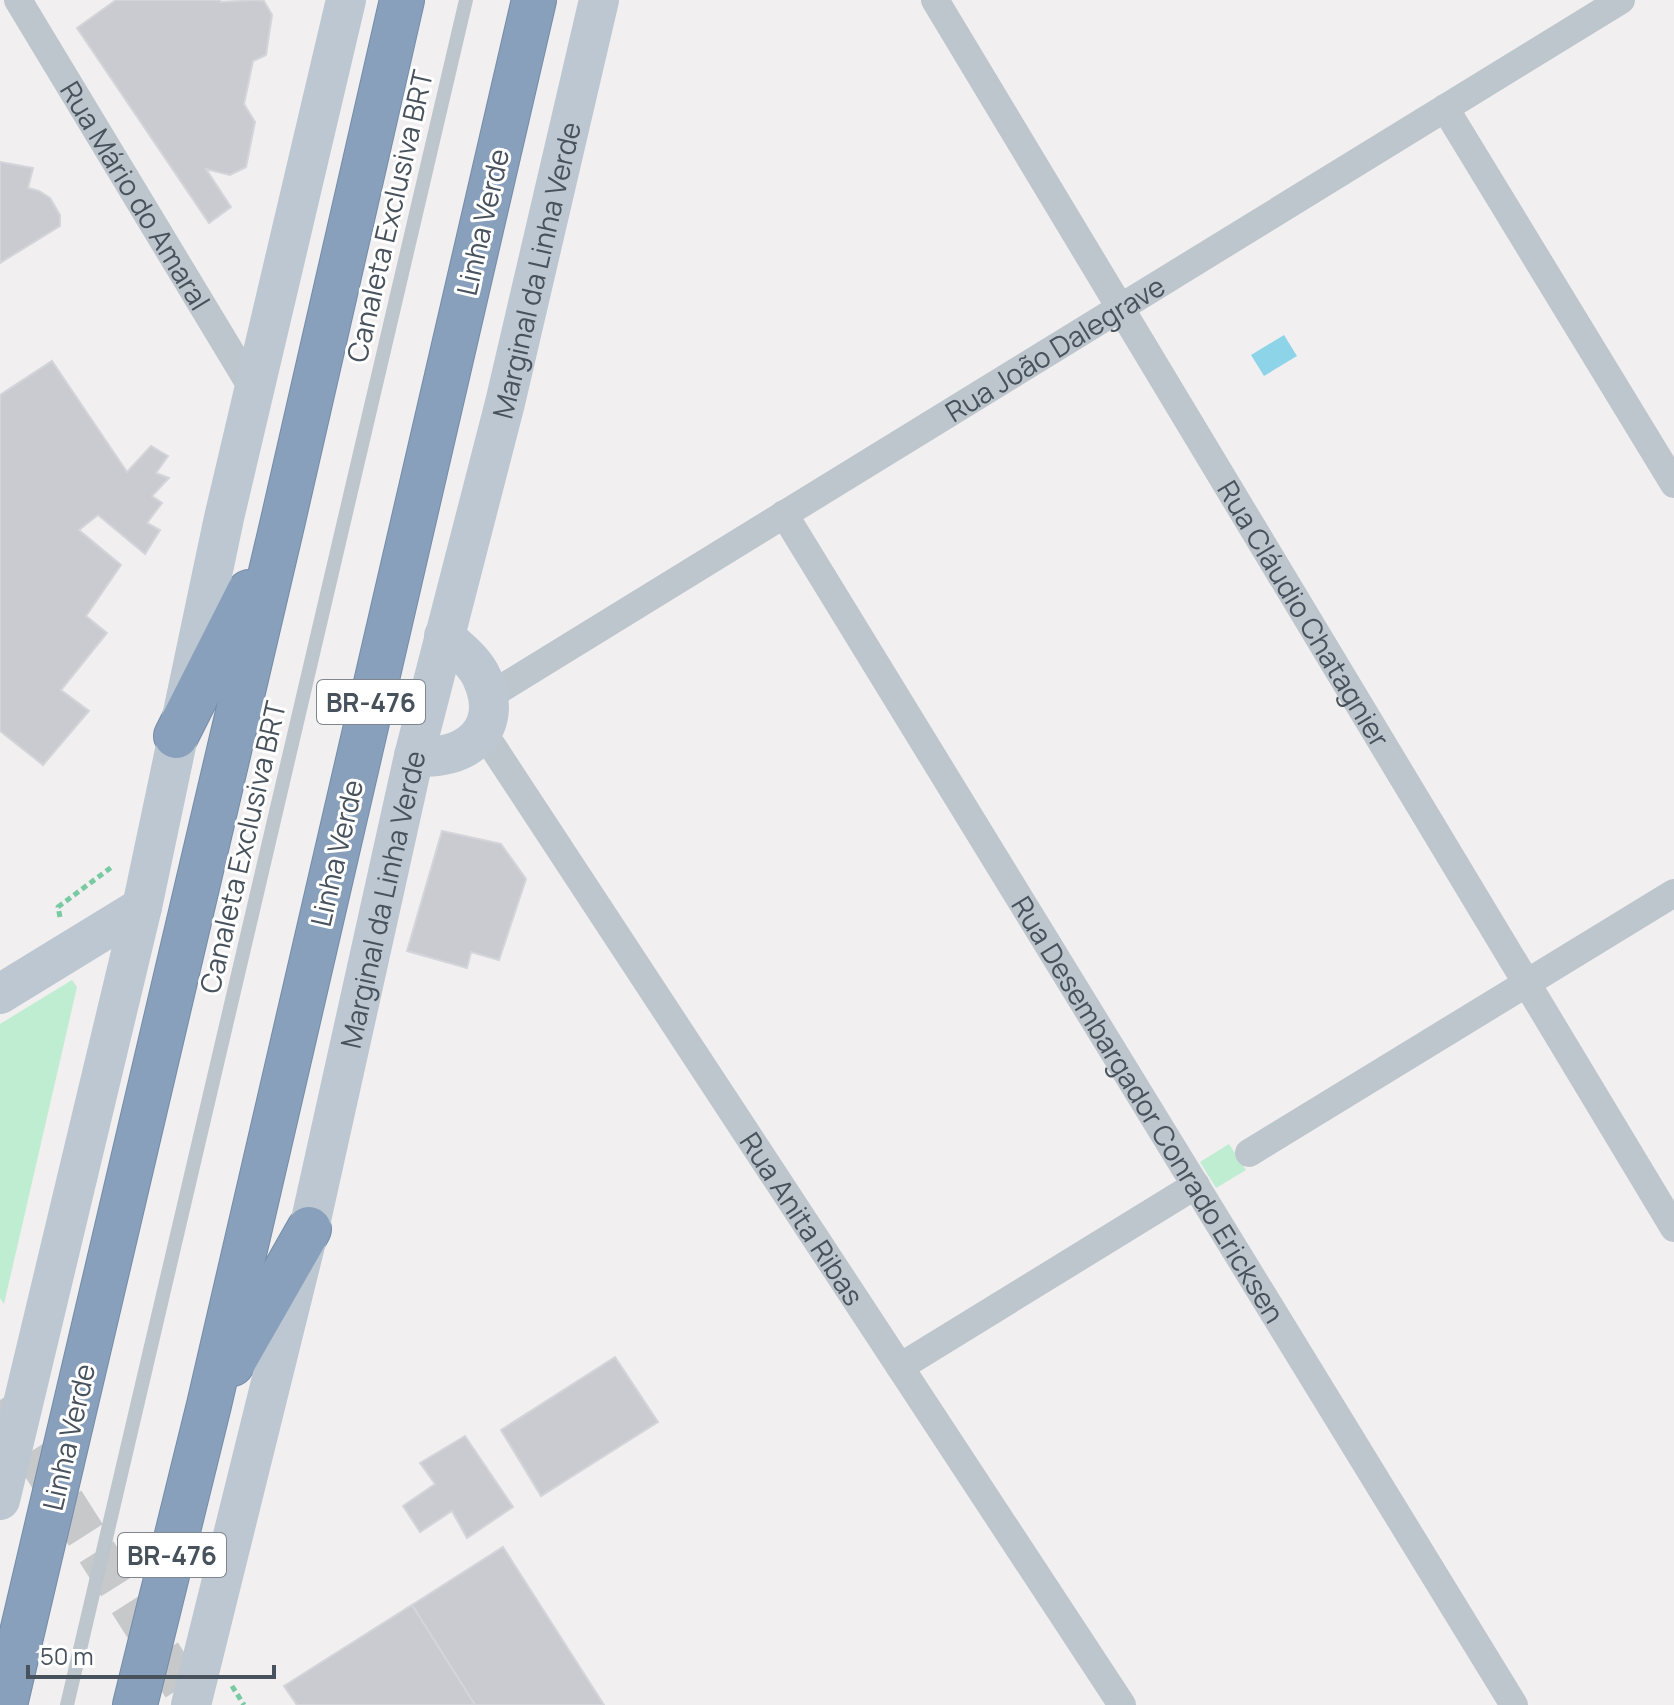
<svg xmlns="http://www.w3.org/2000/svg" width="1674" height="1705" viewBox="0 0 1674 1705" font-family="Manrope,sans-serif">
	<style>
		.green { fill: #bfedd2 }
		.water { fill: #8dd4e9 }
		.building { fill: #c9cbd1; stroke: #d3d5da; stroke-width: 2 }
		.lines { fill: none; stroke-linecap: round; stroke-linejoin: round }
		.secondary-tunnel { stroke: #c7c8ca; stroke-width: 40; stroke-dasharray: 40 20; stroke-linecap: butt }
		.highway-casing { stroke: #738ca8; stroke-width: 46 }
		.path { stroke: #78caa3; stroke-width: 5; stroke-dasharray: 6 4; stroke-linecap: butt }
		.lane { stroke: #bec6cd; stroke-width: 14 }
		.street { stroke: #bec6cd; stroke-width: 28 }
		.secondary { stroke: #bdc7d2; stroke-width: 40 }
		.highway { stroke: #88a0bc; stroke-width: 44 }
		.labels { text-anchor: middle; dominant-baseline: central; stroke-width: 6; stroke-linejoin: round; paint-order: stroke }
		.shield { fill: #fff; stroke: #7f868d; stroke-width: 2 }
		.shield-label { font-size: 26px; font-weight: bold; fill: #48525c }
		.street-label { font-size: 28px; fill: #48525c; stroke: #fff }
	</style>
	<rect width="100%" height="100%" fill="#f1efef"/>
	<g class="green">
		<path d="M72 980 77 987 4 1304 0 1298V1024Z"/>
		<path d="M1229 1144 1246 1170 1216 1188 1200 1162Z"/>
	</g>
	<path class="water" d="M1284 335 1297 356 1264 376 1251 355Z"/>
	<g class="building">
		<path d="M116 0H220L221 2 256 0 264 1 272 15 266 55 253 61 244 104 255 122 246 167 230 175 206 169 231 207 209 223 77 28Z"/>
		<path d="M0 162 33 168 28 188 39 191 50 198 60 215V226L0 263Z"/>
		<path d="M52 361 127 472 151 446 168 456 156 473 169 478 152 496 162 503 147 523 160 530 145 554 98 515 79 530 121 565 86 616 107 633 61 690 89 711 43 765 0 731V395Z"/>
		<path d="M442 831 501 844 526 879 499 960 471 952 467 968 407 951Z"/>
		<path d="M615 1357 658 1422 541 1496 501 1430Z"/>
		<path d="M465 1436 513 1507 467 1538 452 1511 420 1532 403 1506 435 1484 420 1463Z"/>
		<path d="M503 1547 604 1705H475L412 1605Z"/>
		<path d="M412 1605 475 1705H297L284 1686Z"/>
	</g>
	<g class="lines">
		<path class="secondary-tunnel" d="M0 1400 194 1705"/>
		<defs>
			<g id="highway">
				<path d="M176 736 249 592"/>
				<path d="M232 1364 309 1229"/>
				<path d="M5 1705 282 525 402 0"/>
				<path d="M135 1705 209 1405 534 0"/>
			</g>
		</defs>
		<use href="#highway" class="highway-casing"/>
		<g class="path">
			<path d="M60 917 58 907 113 866"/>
			<path d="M232 1686 244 1705"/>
		</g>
		<path class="lane" d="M67 1705 466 0"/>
		<g class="street">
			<path id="s1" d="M18 0 254 391"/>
			<path id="s2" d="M935 0 1674 1228"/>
			<path d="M1445 108 1674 484"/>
			<path id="s3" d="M784 514 1514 1705"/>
			<path id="s4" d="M489 696 1621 0"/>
			<path id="s5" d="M483 732 1122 1705"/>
			<path d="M1249 1153 1674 893"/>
			<path d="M900 1367 1196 1185"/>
		</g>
		<g class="secondary">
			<path d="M414 756C464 762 506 731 482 678 475 661 457 648 444 636"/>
			<path d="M0 994 142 907"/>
			<path d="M0 1500 142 907 224 518 346 0"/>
			<path id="s6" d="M191 1705 309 1229 414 756 505 403 599 0"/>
		</g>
		<use href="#highway" class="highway"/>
	</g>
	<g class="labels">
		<g class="shield">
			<rect x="317" y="680" width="108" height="44" rx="6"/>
			<rect x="118" y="1533" width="108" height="44" rx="6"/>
		</g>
		<g class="shield-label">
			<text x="371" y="702">BR-476</text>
			<text x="172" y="1555">BR-476</text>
		</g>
		<g class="street-label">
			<text stroke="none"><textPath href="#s1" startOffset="228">Rua Mário do Amaral</textPath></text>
			<text transform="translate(389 216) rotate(-77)">Canaleta Exclusiva BRT</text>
			<text transform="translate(482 222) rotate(-77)">Linha Verde</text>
			<text stroke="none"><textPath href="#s6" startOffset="1476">Marginal da Linha Verde</textPath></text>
			<text stroke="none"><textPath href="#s4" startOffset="664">Rua João Dalegrave</textPath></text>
			<text stroke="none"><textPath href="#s2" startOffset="716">Rua Cláudio Chatagnier</textPath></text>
			<text transform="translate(242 847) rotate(-77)">Canaleta Exclusiva BRT</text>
			<text transform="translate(336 853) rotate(-77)">Linha Verde</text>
			<text stroke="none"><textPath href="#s6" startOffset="828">Marginal da Linha Verde</textPath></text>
			<text stroke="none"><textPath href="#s3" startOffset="698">Rua Desembargador Conrado Ericksen</textPath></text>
			<text stroke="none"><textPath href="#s5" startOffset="582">Rua Anita Ribas</textPath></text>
			<text transform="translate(68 1437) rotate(-77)">Linha Verde</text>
		</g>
	</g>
	<path d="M28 1665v12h246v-12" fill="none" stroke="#48525c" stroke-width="4"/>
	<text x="40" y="1665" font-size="24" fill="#48525c" stroke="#ffffff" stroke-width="6" paint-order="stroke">50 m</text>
</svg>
